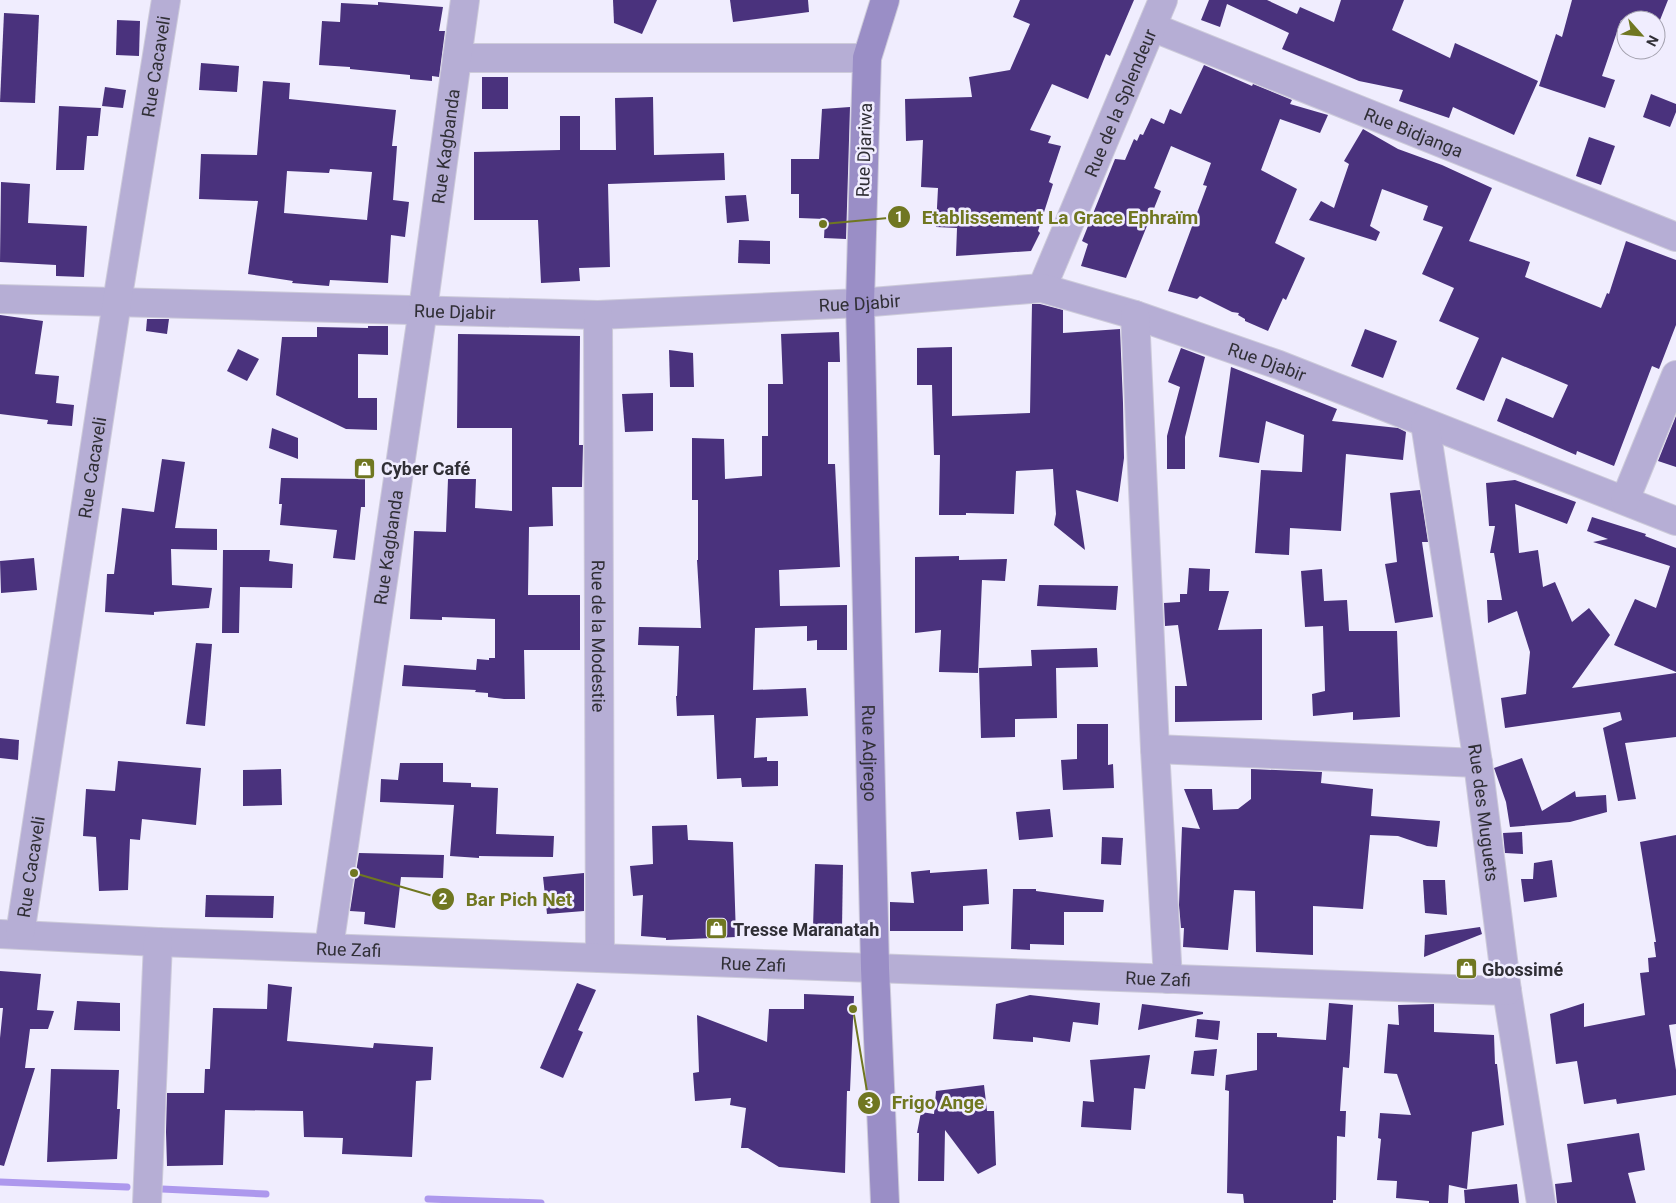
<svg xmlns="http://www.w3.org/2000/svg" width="1676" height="1203" viewBox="0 0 1676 1203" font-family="Roboto,sans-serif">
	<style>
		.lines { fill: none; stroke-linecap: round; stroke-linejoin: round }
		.stream { stroke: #ad98ed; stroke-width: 7 }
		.building { fill: #4a327d; fill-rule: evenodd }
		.street-casing { stroke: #cdcbda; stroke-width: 30 }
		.secondary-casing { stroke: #cdcbda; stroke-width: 30 }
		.street { stroke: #b6aed5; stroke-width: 28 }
		.secondary { stroke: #9a8ec6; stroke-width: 28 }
		.labels { text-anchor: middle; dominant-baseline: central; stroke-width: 5; stroke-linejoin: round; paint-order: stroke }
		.street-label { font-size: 18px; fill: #302f36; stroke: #f0edfe }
		.poi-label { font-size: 18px; font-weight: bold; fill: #302f36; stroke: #f0edfe; text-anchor: start }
		.leader { fill: none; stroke: #707721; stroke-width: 2 }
		.callout-dot { fill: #707721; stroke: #f0edfe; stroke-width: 2 }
		.mark-label { font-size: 15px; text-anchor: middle; font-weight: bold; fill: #fff }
		.callout-label { font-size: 19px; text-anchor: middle; font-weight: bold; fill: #707721; stroke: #f0edfe; stroke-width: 5; stroke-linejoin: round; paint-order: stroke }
	</style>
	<rect width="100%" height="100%" fill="#f0edfe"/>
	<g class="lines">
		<g class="stream">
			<path d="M0 1182 127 1187"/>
			<path d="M162 1189 266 1194"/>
			<path d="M428 1199 541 1203"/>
		</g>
	</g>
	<g class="building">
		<path d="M613 0H657L642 34 614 23Z"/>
		<path d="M730 0H808L809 12 733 22Z"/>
		<path d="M1020 0H1134L1110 56 1106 54 1088 99 1052 84 1030 130 1051 136 1048 143 1061 146 1049 182 1053 184 1038 231 1040 233 1031 251 956 256 957 228 936 227 938 188 921 187 923 140 906 141 905 99 972 97 969 77 1010 70 1030 24 1013 17Z"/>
		<path d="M1209 0H1267L1297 14 1300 7 1334 22 1341 0H1404L1392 30 1450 58 1455 43 1538 81 1514 135 1453 107 1449 118 1399 101 1403 90 1359 81 1282 49 1289 33 1227 4 1220 27 1201 20Z"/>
		<path d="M1572 0H1668L1660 20H1621L1602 76 1615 80 1605 108 1539 86 1556 34 1562 37Z"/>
		<path d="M378 2 443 7 439 31H445L439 77 432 76V81L410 79V75L350 69V67L319 65 322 21 340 22 341 3 378 5Z"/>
		<path d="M4 13 39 15 35 103 0 102Z"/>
		<path d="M117 20 140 21 139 56 116 55Z"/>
		<path d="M201 63 239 66 237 92 199 90Z"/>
		<path d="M1204 65 1252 86 1253 84 1292 100 1290 104 1328 115 1320 133 1280 119 1261 170 1297 189 1275 243 1305 258 1286 300 1283 298 1268 331 1245 321V319L1238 315 1239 313 1232 312 1200 296 1197 299 1168 291 1207 186 1203 185 1211 163 1171 146 1154 188 1161 191 1126 278 1081 266 1088 244 1082 241 1115 159 1125 160 1134 139 1137 141 1140 134 1143 135 1151 118 1164 124 1170 109 1181 114Z"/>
		<rect x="482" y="77" width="26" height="32"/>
		<path d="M263 81 290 83 289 99 396 110 392 146H397L393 200 409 202 405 237 391 235 388 283 330 280 329 286 292 283 293 281 248 274 258 201 199 199 201 154 257 155ZM330 169 372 172 367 220 284 213 287 171 329 173Z"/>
		<path d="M105 87 126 90 123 108 102 106Z"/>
		<path d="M1651 94 1676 104V112L1670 127 1643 117Z"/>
		<path d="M653 97 654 155 724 153 725 180 608 184 610 267 579 268 580 281 541 283 538 220H474V152L560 150V116H580V150H616L615 98Z"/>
		<path d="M59 106 101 108 98 136H87L84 170H56Z"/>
		<path d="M850 107 846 239 824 238 825 219 799 218V194H791V159H819L822 109Z"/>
		<path d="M1363 129 1398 149 1442 165 1492 188 1469 241 1530 262 1525 277 1601 308 1607 293 1609 294 1626 241 1676 260V325L1659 369 1652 366 1614 466 1577 451 1576 455 1497 421 1506 398 1553 418 1568 385 1502 357 1484 401 1456 389 1479 338 1439 321 1454 288 1422 274 1443 227 1423 220 1428 206 1382 189 1370 226 1380 232 1376 241 1309 220 1321 201 1334 208 1349 164 1344 161Z"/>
		<path d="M1589 137 1615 146 1601 185 1576 176Z"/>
		<path d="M1 182 30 184 28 223 87 226 84 277 56 276V265L0 262Z"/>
		<path d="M746 195 749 221 727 223 725 196Z"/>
		<path d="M739 240 770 241V264L738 263Z"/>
		<path d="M1032 304H1040L1063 310V333L1120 329 1123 403 1124 458 1118 502 1076 490 1085 550 1054 525 1056 514 1053 469 1016 471 1014 514 966 513V515H939L940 455H934L932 385H917V348L952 347V416L1030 413Z"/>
		<path d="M0 315 43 321 35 374 59 376 56 403 74 405 72 426 47 424 48 420 0 414Z"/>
		<path d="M147 319H169L167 334 146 331Z"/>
		<path d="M368 326H388V355L358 354V398H377V430L346 429 276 395 282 337H317V327L368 328Z"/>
		<path d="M1365 329 1397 341 1383 378 1351 366Z"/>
		<path d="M839 332 840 362H828V464H835L840 567 779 570 780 606 847 605V650H817V640L807 641V626L755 628 753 690 806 688 808 716 756 718 754 758 767 757V761H778V786L742 787 741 778 717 779 714 715 677 716 676 696H677L679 646 638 645 639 627 701 628 697 560H698V500H692V438L724 439 725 479 762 476V436H768V384H783L781 334Z"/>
		<path d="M458 334 580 336 579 445H583L582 487H552L553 526 529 527 528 595H580V650H524L525 699H504L488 697V693L475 692 476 690 402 686 404 665 476 670 477 659 489 660V658H495V619L442 617V620L410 619 414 531 446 532 448 479H476L475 508 512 511V428H457Z"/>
		<path d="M1181 348 1205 357 1185 437V469H1167V436L1180 387 1168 382Z"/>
		<path d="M238 349 259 359 247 381 227 371Z"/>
		<path d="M669 350 693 353 694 387H670Z"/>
		<path d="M1231 367 1337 409 1332 421 1398 428 1406 432 1403 460 1346 454 1341 531 1290 528 1289 555 1255 553 1261 470 1302 472 1304 435 1266 421 1259 463 1219 457Z"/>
		<path d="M653 393V431L625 432 622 394Z"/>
		<path d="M1676 416V467L1658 461Z"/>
		<path d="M272 428 298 438V459L269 448Z"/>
		<path d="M162 459 185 462 175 528 217 529V550L171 549 172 585 212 588 209 608 154 612V615L105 612 107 574H114L122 508 154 512Z"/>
		<path d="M281 478 365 479V507H361L355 560 333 558 337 530 280 525 282 504H279Z"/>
		<path d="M1515 480 1576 502 1567 524 1515 504 1519 553 1538 550 1543 587 1555 582 1572 622 1589 608 1610 635 1572 688 1676 673V737L1625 743 1636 799 1618 801 1603 728 1622 720 1620 712 1505 728 1501 698 1526 694 1530 652 1517 611 1488 623 1487 600H1502L1494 553H1490L1495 526H1489L1486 483Z"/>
		<path d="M1420 490 1428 542H1422L1433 617 1395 623 1385 564 1397 562 1390 493Z"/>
		<path d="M1592 517 1646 534 1645 536 1676 548V672L1614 645 1635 599 1656 608 1670 566 1593 542 1608 539 1587 531Z"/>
		<path d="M223 550H270L269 561 293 564 292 588 240 587 239 633H222Z"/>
		<path d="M959 556V560L1007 559 1005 581 982 580 978 673 939 672 941 630 915 633V557Z"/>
		<path d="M34 558 37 590 1 593 0 561Z"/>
		<path d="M1189 568 1210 569 1209 591H1229L1218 630 1262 629V720L1175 722V686H1187L1178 625 1165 626 1164 603 1180 602V594H1187Z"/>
		<path d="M1322 569 1324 601 1347 600 1349 631H1397L1400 717 1353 720V712L1313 716 1312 694 1325 691 1323 626 1305 627 1301 571Z"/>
		<path d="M1039 585 1118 586 1116 610 1037 606Z"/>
		<path d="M196 643 212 644 205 726 186 724Z"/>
		<path d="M1097 648 1098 667 1056 668 1057 718 1015 719V737L981 738 979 668 1032 666 1031 650Z"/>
		<path d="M1077 724H1108V765L1113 764 1114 788 1063 790 1061 760 1077 759Z"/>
		<path d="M0 738 19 740 18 760 0 758Z"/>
		<path d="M1522 758 1542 811 1575 791 1576 797 1606 795 1607 812 1570 822 1510 827 1506 802 1494 768Z"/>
		<path d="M118 761 201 768 196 825 142 819 140 840 130 839 128 890 99 891 96 837 83 836 86 789 115 791Z"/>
		<path d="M400 763H443V782L471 783V787L498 788 496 834 554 836 553 857 479 856V858L450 856 454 805 380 802 381 779 398 780Z"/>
		<path d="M281 769 282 805 243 806V770Z"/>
		<path d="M1251 769 1322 772 1321 783 1373 789 1371 816 1440 821 1437 847 1427 846 1398 836 1370 835 1363 909 1313 906V955L1256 952 1255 891 1234 890 1228 950 1183 947 1184 928H1181L1179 905 1182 827 1200 829 1184 789H1212L1213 810 1238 809 1251 799Z"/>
		<path d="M1050 809 1053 837 1019 840 1016 812Z"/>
		<path d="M687 825 688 840 733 842 736 937 666 940V938L641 936 643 895 633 896 630 866 653 864 652 826Z"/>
		<path d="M1522 832 1523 854 1505 853 1503 833Z"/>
		<path d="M1676 835V1024L1669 1025 1676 1070V1095L1617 1104 1616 1099 1584 1104 1577 1061 1556 1064 1550 1014 1584 1003V1027L1645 1015 1640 973 1649 972 1648 958 1656 957 1654 942H1656L1640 842Z"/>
		<path d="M1102 837 1123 838 1121 865 1101 864Z"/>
		<path d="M359 853 444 855 443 878 401 877 395 928 364 924 365 912 350 911Z"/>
		<path d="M1552 860 1557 897 1524 902 1521 879H1533L1534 863Z"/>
		<path d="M815 864 843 865 842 928 813 927Z"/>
		<path d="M987 869 989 904 963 906V931H890V902L914 903 911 872 930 870V873Z"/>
		<path d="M584 873V911L547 914 543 877Z"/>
		<path d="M1423 880H1445L1447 915 1425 913Z"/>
		<path d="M1013 889H1036V891L1104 900 1103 912H1064V945L1030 944V950L1011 949Z"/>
		<path d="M206 895 274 896 273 918 205 917Z"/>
		<path d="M1480 927 1482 934 1424 957 1425 935Z"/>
		<path d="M0 971 41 974 37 1010 54 1011 48 1029H30L25 1068H35L4 1166 0 1165V1038L3 1008H0Z"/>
		<path d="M577 983 596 990 578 1030 583 1032 563 1078 540 1068Z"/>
		<path d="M268 984 292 987 287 1041 373 1048 374 1043 433 1047 431 1080 416 1081 412 1157 342 1154 343 1138 304 1137 303 1111 225 1110 223 1165 167 1166 166 1132 167 1093H204L205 1069H210L213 1008 267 1009Z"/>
		<path d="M804 994 854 996 850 1091H847L845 1173 779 1167 748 1148H741L746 1108 730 1105 731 1098 695 1101 693 1073 699 1072 697 1015 767 1042 769 1009H804Z"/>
		<path d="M1030 995 1100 1003 1098 1025 1073 1022 1070 1042 1033 1037V1042L993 1039 996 1004Z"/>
		<path d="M77 1001 120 1003V1031L74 1030Z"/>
		<path d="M1329 1003 1353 1005 1349 1068 1343 1067 1340 1111H1346L1345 1137 1337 1136 1336 1200H1333V1203H1244L1243 1194 1227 1193 1229 1091 1225 1090 1226 1075 1257 1070V1033H1277V1037L1326 1040Z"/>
		<path d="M1142 1004 1203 1012V1014L1138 1030Z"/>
		<path d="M1434 1004V1032L1494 1035 1495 1064H1497L1504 1125 1472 1132 1467 1189 1449 1185 1448 1203H1429V1201L1396 1198 1397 1181 1377 1180 1381 1139 1378 1138 1380 1113 1411 1115 1397 1074 1384 1073 1388 1024 1399 1025 1398 1005Z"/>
		<path d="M1197 1019 1220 1021 1218 1040 1195 1037Z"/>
		<path d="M1217 1049 1214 1076 1191 1074 1194 1051Z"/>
		<path d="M1150 1055 1145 1089 1134 1088 1131 1130 1081 1127 1083 1101 1094 1102 1090 1060Z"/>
		<path d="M51 1069 119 1070 117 1109H120L117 1159 47 1162Z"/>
		<path d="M984 1085 987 1111H994L996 1165 978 1174 945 1130 944 1181H918L919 1133H917L921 1112 934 1114 936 1091Z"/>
		<path d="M1639 1133 1645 1170 1628 1173 1636 1203H1557L1555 1184 1572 1182 1567 1144Z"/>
		<path d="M1517 1184 1519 1203H1465L1464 1190Z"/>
	</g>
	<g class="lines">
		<defs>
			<g id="street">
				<path id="s1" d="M1152 27 1676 237"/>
				<path d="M457 58H867"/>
				<path id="s2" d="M1042 288 1163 0"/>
				<path id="s3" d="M0 299 598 315 860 303 1042 288 1135 315 1279 365 1676 521"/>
				<path id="s4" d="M598 315 600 958"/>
				<path d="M1135 315 1155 749 1168 979"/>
				<path id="s5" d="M1425 423 1478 763 1507 991 1541 1203"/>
				<path d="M1625 500 1676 375"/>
				<path d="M1155 749 1478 763"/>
				<path id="s6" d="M0 934 158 942 1507 991"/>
				<path id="s7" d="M20 934 117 302 166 0"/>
				<path id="s8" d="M329 947 423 309 465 0"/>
				<path d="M147 1203 158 942"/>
			</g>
			<g id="secondary">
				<path id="s9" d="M885 0 867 58 860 303 875 968 885 1203"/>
			</g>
		</defs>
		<use href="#street" class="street-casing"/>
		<use href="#secondary" class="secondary-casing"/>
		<use href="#street" class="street"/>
		<use href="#secondary" class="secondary"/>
	</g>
	<defs>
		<symbol id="shop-square" viewBox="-11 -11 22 22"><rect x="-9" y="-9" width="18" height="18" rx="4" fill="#707721" stroke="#f0edfe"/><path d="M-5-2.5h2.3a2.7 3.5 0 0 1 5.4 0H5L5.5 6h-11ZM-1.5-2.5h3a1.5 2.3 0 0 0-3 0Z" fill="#fff"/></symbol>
	</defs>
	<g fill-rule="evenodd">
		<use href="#shop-square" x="352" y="456" width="25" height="25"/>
		<use href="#shop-square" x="704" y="916" width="25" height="25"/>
		<use href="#shop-square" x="1454" y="956" width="25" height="25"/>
	</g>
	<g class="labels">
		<g class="street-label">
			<text stroke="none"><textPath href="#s7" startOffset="878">Rue Cacaveli</textPath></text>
			<text stroke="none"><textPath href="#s2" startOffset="201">Rue de la Splendeur</textPath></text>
			<text stroke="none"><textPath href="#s1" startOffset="282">Rue Bidjanga</textPath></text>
			<text stroke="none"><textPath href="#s8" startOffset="809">Rue Kagbanda</textPath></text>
			<text transform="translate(864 150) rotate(-88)">Rue Djariwa</text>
			<text stroke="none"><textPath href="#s3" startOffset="860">Rue Djabir</textPath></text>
			<text stroke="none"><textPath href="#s3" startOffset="455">Rue Djabir</textPath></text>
			<text stroke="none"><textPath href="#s3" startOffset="1280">Rue Djabir</textPath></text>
			<text stroke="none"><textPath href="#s7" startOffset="472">Rue Cacaveli</textPath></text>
			<text stroke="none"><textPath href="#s8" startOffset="404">Rue Kagbanda</textPath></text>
			<text stroke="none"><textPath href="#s4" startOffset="321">Rue de la Modestie</textPath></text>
			<text stroke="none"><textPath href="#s9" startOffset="756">Rue Adjrego</textPath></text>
			<text stroke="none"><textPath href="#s5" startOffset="394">Rue des Muguets</textPath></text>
			<text stroke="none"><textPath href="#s7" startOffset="68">Rue Cacaveli</textPath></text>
			<text stroke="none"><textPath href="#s6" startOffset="349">Rue Zafi</textPath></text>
			<text stroke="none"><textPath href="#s6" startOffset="754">Rue Zafi</textPath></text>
			<text stroke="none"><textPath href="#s6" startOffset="1159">Rue Zafi</textPath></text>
		</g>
		<g class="poi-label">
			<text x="381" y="468">Cyber Café</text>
			<text x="733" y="929">Tresse Maranatah</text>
			<text x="1482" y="969">Gbossimé</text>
		</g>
	</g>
	<path class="leader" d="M823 224L899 217M354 873L443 899M853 1009L869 1103"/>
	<g class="callout-dot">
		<circle cx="823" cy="224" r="5"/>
		<circle cx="354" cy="873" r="5"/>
		<circle cx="853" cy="1009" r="5"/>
		<circle cx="899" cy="217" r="12"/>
		<circle cx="443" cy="899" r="12"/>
		<circle cx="869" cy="1103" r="12"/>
	</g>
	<g class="mark-label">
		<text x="899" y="222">1</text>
		<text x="443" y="904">2</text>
		<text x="869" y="1108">3</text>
	</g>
	<g class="callout-label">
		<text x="1060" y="224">Etablissement La Grace Ephraïm</text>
		<text x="519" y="906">Bar Pich Net</text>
		<text x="938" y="1109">Frigo Ange</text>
	</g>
	<g transform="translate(1641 35) rotate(117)"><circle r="24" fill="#f0edfe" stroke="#a3a1ae"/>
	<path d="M0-4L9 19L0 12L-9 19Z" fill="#707721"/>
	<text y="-8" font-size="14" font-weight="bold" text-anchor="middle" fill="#302f36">N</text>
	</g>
</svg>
